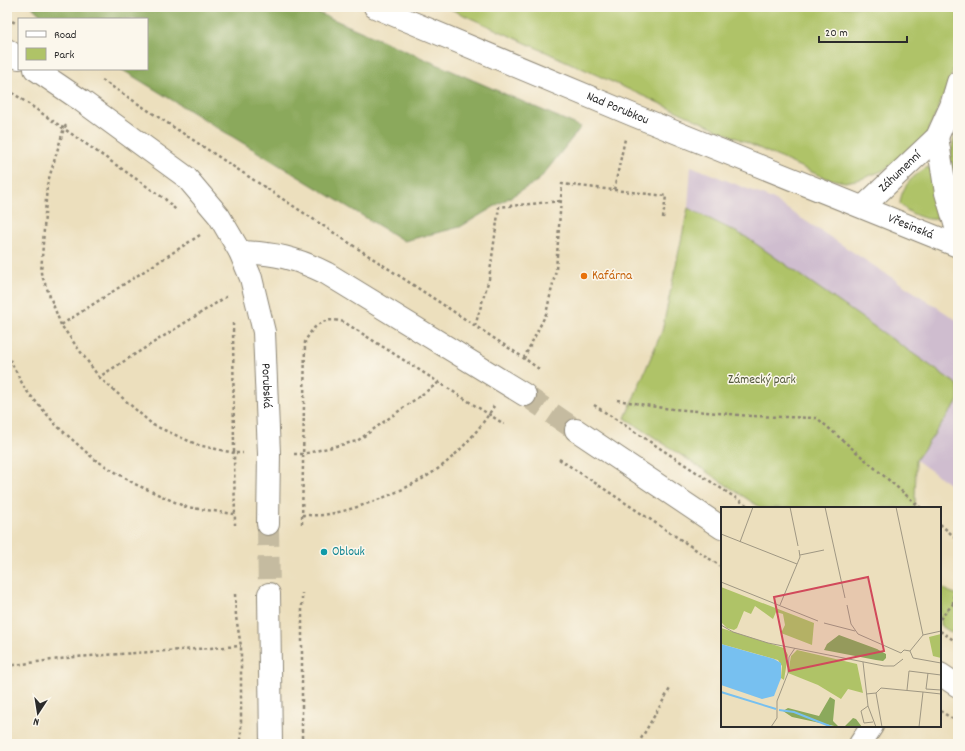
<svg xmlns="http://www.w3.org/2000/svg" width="965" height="751" viewBox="0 0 965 751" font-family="Dekko,sans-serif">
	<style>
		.industrial { fill: #cfbdcf }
		.green { fill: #afc367; stroke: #6d7749 }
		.forest { fill: #8ba95c; stroke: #5b6a44 }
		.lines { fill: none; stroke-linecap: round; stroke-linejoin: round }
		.street-tunnel { stroke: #c5bba0; stroke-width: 22; stroke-dasharray: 22 11; stroke-linecap: butt }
		.street-casing { stroke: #8c8574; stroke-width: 24 }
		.path { stroke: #8c8574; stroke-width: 2.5; stroke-dasharray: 3 3; stroke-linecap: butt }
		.street { stroke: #fff; stroke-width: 22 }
		.food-dot { fill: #e8710a; stroke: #fbf7ec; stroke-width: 1.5 }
		.culture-dot { fill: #0f9aa8; stroke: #fbf7ec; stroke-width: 1.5 }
		.labels { text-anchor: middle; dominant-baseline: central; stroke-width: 3; stroke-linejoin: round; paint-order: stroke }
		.street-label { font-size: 13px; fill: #2b2b2b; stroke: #fbf7ec }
		.food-label { font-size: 13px; fill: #c56008; stroke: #fbf7ec; text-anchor: start }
		.park-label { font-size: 13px; fill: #53593d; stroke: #fbf7ec }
		.culture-label { font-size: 13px; fill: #0d838f; stroke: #fbf7ec; text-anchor: start }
		.inset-river { fill: none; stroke: #77c0f0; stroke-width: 2 }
		.inset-road { fill: none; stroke: #9f9783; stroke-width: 1 }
		.view { fill: #d1495b; fill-opacity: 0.15; stroke: #d1495b; stroke-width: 2 }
		.inset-edge { fill: none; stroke: #2b2b2b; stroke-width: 2 }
	</style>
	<rect width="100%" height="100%" fill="#fbf7ec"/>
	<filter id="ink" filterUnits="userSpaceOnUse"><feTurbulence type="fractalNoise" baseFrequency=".025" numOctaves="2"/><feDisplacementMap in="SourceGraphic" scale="8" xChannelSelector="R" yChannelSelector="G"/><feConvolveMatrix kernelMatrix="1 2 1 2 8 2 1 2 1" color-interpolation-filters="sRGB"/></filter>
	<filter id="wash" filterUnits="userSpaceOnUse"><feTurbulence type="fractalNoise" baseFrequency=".012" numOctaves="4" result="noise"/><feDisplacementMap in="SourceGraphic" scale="16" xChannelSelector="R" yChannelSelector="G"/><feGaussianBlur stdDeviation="0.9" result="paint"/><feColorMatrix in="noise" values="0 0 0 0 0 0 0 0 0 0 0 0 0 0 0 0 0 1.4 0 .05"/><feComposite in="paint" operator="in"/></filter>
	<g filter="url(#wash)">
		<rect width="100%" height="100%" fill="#ecdfbd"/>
		<g class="industrial">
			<path d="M691 166 772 199 958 321V385L746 237 688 208Z"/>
			<path d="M958 401V483L955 488 916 460Z"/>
		</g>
		<g class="green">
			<path d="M446 7H958V53L949 83 925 139 906 155 882 171 861 179 845 182 825 178Z"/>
			<path d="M958 120V206L949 161Z"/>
			<path d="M928 167 932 170 940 212 937 219C926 221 907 213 900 204 901 187 913 175 928 167Z"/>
			<path d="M688 208 746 237 958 385V401L916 460 915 508H761L625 418 662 331Z"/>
			<path d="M940 586 947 591 958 595V637L940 625Z"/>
		</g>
		<path class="forest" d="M32 7H305L581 127 539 180 460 227 404 241 121 69H147V19H45Z"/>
	</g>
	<g filter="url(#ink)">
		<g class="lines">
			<g class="street-tunnel">
				<path d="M525 395 576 430"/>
				<path d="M268 524 269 594"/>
			</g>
			<defs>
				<g id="street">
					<path id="s1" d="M375 7 633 115 958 246"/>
					<path d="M7 50 19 58"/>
					<path id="s2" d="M35 69 82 101 186 177 219 216 240 252 251 278 264 332 269 454 268 524"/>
					<path d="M937 137 946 193 958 234"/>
					<path id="s3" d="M863 207 937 137 951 106 958 82"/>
					<path d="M240 252C274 253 296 258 326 273L525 395"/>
					<path d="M576 430 722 528"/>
					<path d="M269 594 271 744"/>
					<path d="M940 674 958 686"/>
					<path d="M860 744 872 726"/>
				</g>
			</defs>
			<use href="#street" class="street-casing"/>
			<g class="path">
				<path d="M7 18 17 24"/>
				<path d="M102 80 524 358 522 361"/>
				<path d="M7 89 165 199 177 211"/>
				<path d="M614 190 666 196 663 218"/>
				<path d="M200 235 61 325 99 377 229 295"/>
				<path d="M233 323 234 453H243"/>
				<path d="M61 325 41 273 47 185 64 128 68 123"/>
				<path d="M475 326 489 279 499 207 561 201"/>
				<path d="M7 354 25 389 56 425 94 459 135 484 186 507 234 514"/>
				<path d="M539 369 524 358 546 314 556 270 562 184 614 190 625 139"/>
				<path d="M99 377 153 425 198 445 234 453 235 525"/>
				<path d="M617 400 663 408 751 416 817 418 921 508"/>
				<path d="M594 405 751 508"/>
				<path d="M294 454H303L357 441 438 383"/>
				<path d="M559 459 722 567"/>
				<path d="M302 515C311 515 321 516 329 514 364 508 423 484 449 460 466 445 482 426 494 406"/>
				<path d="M302 524 305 342C313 325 324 316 344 322L504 424"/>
				<path d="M940 524 958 540"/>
				<path d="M235 594 236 617 241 646V744"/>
				<path d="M953 604 954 586 958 578"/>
				<path d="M940 619 953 604 958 606"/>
				<path d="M940 631 958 643"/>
				<path d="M7 666 75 657 241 646"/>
				<path d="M940 711 958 722"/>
				<path d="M302 744V593"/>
				<path d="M638 744 671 687"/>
			</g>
			<use href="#street" class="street"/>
		</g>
	</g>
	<circle class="food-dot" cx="584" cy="276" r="4"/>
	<circle class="culture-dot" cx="324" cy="552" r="4"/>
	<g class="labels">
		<g class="street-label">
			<text stroke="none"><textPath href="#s1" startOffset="263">Nad Porubkou</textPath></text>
			<text stroke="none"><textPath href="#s3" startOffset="51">Záhumenní</textPath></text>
			<text stroke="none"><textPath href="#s1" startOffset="579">Vřesinská</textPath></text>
			<text stroke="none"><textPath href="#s2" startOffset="416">Porubská</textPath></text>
		</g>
		<g class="food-label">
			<text x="592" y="276">Kafárna</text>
		</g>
		<g class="park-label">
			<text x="762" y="380">Zámecký park</text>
		</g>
		<g class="culture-label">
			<text x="332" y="552">Oblouk</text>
		</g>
	</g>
	<g transform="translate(721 507)">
		<rect width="220" height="220" fill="#ecdfbd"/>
		<path d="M0 80 93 116 91 138 60 126 64 118 62 107 55 105 52 112 34 99 30 107 23 104 16 121 13 123 6 121 0 115ZM0 121 63 141 67 148 63 173 60 171 61 159 57 153 0 137ZM220 127V151L212 149 208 130ZM76 143 136 157 142 186 127 182 120 192 97 178 67 166 70 149Z" fill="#afc367"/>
		<path d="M118 128 156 142 165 147V151L162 154 155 153 103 143 106 137ZM109 190 114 193 112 214 118 220 71 210 62 204 67 201 98 209ZM132 211 135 212 141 220H123Z" fill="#8ba95c"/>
		<path d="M0 137 53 152 60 156V171L53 189 41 192 0 178Z" fill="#77c0f0"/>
		<path class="inset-river" d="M0 185 55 202M58 203 73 205 111 220"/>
		<path class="inset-road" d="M69 0 77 39M104 0 124 91M175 0 202 128 189 144M0 27 76 57M19 35 32 0M79 48 103 43M0 75 97 114M59 98 79 50 78 43M126 98 130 117 137 127 180 146M103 116 134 124M0 118 12 125 47 136 163 159H173L182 152M202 128 220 124M180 146 183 143 189 144 192 151M192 151 220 156M142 155 147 199 155 220M207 166 205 182 220 183M186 183 188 164 220 168M202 185 220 187M155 186 161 220M145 187 155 186 160 181 202 185 198 220M147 199 140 204 143 216 152 215M50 220 56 211V194L67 166 68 150 74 141"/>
		<path class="view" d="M147 70 163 144 68 164 53 90Z"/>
		<rect width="220" height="220" class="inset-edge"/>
	</g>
	<rect width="965" height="751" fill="none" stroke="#fbf7ec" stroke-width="24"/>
	<rect x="18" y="18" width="130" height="52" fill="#fbf7ec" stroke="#a8a59f"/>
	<rect x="26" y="31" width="20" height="6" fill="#ffffff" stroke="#a8a59f"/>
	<text x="54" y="38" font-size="12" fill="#2b2b2b">Road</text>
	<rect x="26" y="48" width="20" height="12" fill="#afc367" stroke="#a8a59f"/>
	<text x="54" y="58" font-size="12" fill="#2b2b2b">Park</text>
	<g transform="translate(38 713) rotate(192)" stroke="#fbf7ec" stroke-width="3" paint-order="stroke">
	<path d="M0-3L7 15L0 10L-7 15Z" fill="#2b2b2b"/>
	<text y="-6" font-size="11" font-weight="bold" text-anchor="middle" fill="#2b2b2b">N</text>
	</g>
	<path d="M819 36v6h88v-6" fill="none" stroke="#2b2b2b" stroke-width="2"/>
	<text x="825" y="36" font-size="12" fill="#2b2b2b" stroke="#fbf7ec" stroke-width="3" paint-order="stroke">20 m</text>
</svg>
